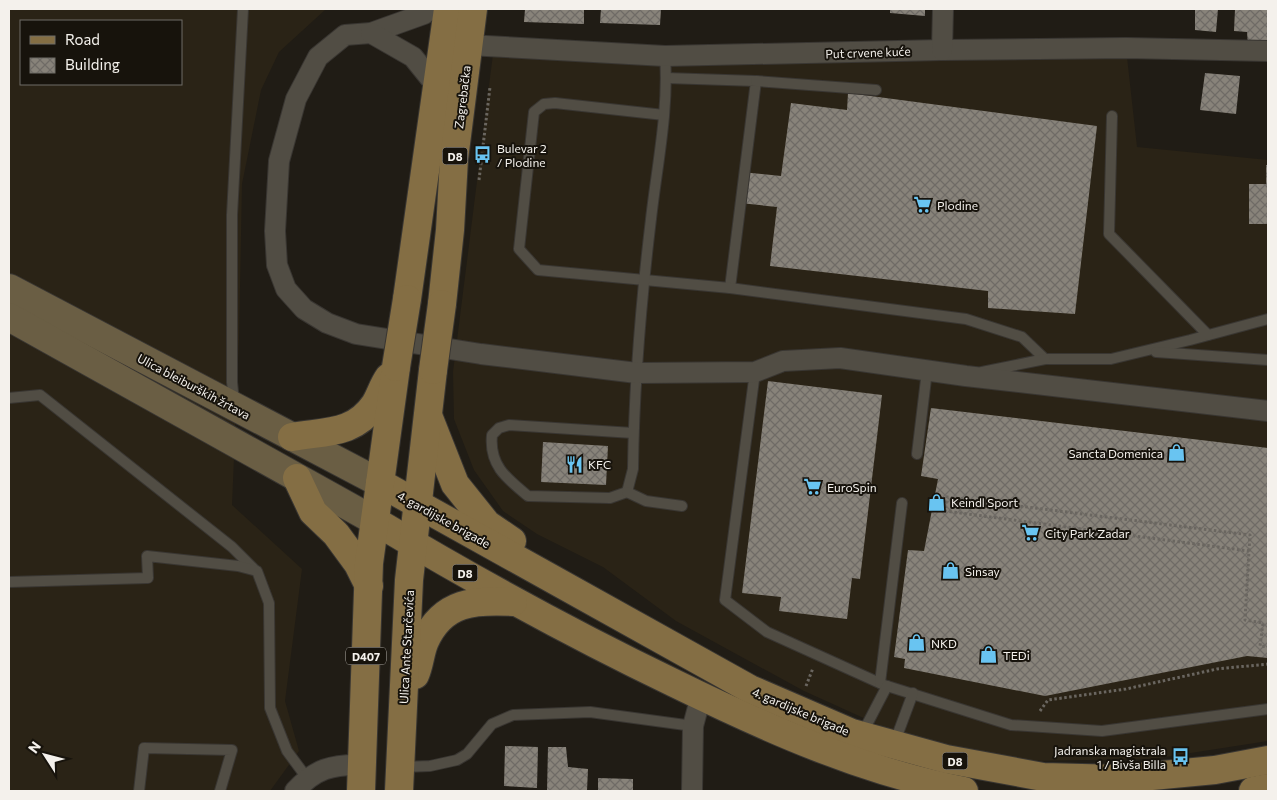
<svg xmlns="http://www.w3.org/2000/svg" width="1277" height="800" viewBox="0 0 1277 800" font-family="Commissioner,sans-serif">
	<style>
		.built { fill: #2a2316; fill-rule: evenodd }
		.building { fill: url(#building-cross-hatch) }
		.lines { fill: none; stroke-linecap: round; stroke-linejoin: round }
		.lane-casing { stroke: #393632; stroke-width: 12 }
		.street-casing { stroke: #393632; stroke-width: 22 }
		.secondary-casing { stroke: #393632; stroke-width: 30 }
		.primary-casing { stroke: #393632; stroke-width: 30 }
		.path { stroke: #6a6660; stroke-width: 3; stroke-dasharray: 2.5 2.5; stroke-linecap: butt }
		.lane { stroke: #514d44; stroke-width: 10 }
		.street { stroke: #514d44; stroke-width: 20 }
		.secondary { stroke: #6a5e44; stroke-width: 28 }
		.primary { stroke: #846e44; stroke-width: 28 }
		.primary-bridge-casing { stroke: #393632; stroke-width: 30; stroke-linecap: butt }
		.primary-bridge { stroke: #846e44; stroke-width: 28 }
		.labels { text-anchor: middle; dominant-baseline: central; stroke-width: 4; stroke-linejoin: round; paint-order: stroke }
		.shield { fill: #17130c; stroke: #b2aea9; stroke-width: 1 }
		.shield-label { font-size: 11px; font-weight: bold; fill: #f4f1ec }
		.street-label { font-size: 12px; fill: #f4f1ec; stroke: #17130c }
		.poi-label { font-size: 12px; fill: #f4f1ec; stroke: #17130c; text-anchor: start }
	</style>
	<defs>
		<pattern id="building-cross-hatch" width="8" height="8" patternUnits="userSpaceOnUse" patternTransform="scale(1.25)"><rect width="8" height="8" fill="#88837a"/><path d="M0 0l8 8M0 8l8-8" fill="none" stroke="#6f6b66"/></pattern>
	</defs>
	<rect width="100%" height="100%" fill="#201c15"/>
	<g class="built">
		<path d="M9 9H326L279 52 261 90 242 184 239 340 232 505 302 569 285 701 299 751 270 791H9ZM21 21H181V84H21Z"/>
		<path d="M494 46 1126 48 1137 147 1268 160V741L1152 759 1023 761 899 734 804 691 676 621 603 567 537 534 503 511 474 470 454 419 453 372Z"/>
	</g>
	<g class="building">
		<path d="M525 9H584V24L524 22Z"/>
		<path d="M601 9H661L660 25 600 23Z"/>
		<path d="M890 9H925V16L890 13Z"/>
		<path d="M1195 9H1218L1216 32 1195 30Z"/>
		<path d="M1235 9H1268V46H1248L1247 32 1234 31Z"/>
		<path d="M1205 73 1240 76 1236 114 1200 110Z"/>
		<path d="M848 93 1097 126 1075 314 988 308V291L770 266 777 207 740 203 742 172 781 176 791 103 847 110Z"/>
		<path d="M1266 165H1268V224H1249V184H1266Z"/>
		<path d="M768 381 882 395 860 579 852 578 847 619 779 611 781 597 742 593Z"/>
		<path d="M931 408 1268 448V658L1247 656 1045 696 904 668 905 659 894 657 908 550 924 551 938 479 921 476Z"/>
		<path d="M543 442 608 446 606 485 541 482Z"/>
		<path d="M505 746 538 747 537 788 504 786Z"/>
		<path d="M548 747H566L568 767 588 769 587 791H547Z"/>
		<path d="M598 778 633 779V791H598Z"/>
	</g>
	<g class="lines">
		<defs>
			<g id="lane">
				<path d="M666 78 756 81 730 288"/>
				<path d="M756 81 876 90"/>
				<path d="M664 115 555 103 544 104 534 112 519 249 538 270 730 288 966 319 1022 337 1045 359H1111L1190 340 1268 319"/>
				<path d="M1112 116 1109 234 1208 335"/>
				<path d="M1156 352 1268 360"/>
				<path d="M755 372 725 600 767 632 884 685 1011 725 1102 731 1268 709"/>
				<path d="M982 372 1045 359"/>
				<path d="M9 398 40 395 232 547 255 570"/>
				<path d="M234 402 232 382V215L243 9"/>
				<path d="M633 433 509 425 499 428 492 435C489 465 506 478 528 496L610 498 627 492 633 469C634 386 641 302 651 219 657 165 669 110 665 56"/>
				<path d="M917 454 927 371"/>
				<path d="M627 492 646 501 682 506"/>
				<path d="M9 582 148 578 147 556 238 566 257 571 269 603 270 708 287 751 307 778"/>
				<path d="M880 683 902 503"/>
				<path d="M862 734 887 686"/>
				<path d="M894 744 913 693"/>
				<path d="M402 767 430 766 457 760 467 754 492 724 513 715 590 712 693 726"/>
				<path d="M139 791 144 748 232 750 220 791"/>
			</g>
			<g id="street">
				<path d="M430 9 424 14 371 33 345 35 318 57 296 99 279 161 275 231 277 265 286 289 304 309 327 323 356 334 481 354 637 373 755 372 783 361 840 358 966 376 1268 411"/>
				<path d="M371 33 413 57 438 88"/>
				<path d="M468 45 665 56 942 50 1126 48 1268 51"/>
				<path d="M942 50 943 9"/>
				<path d="M295 791C315 769 332 764 362 765"/>
				<path d="M692 791 693 726 701 696"/>
			</g>
			<g id="secondary">
				<path d="M9 288 380 483"/>
				<path d="M9 317 375 521"/>
			</g>
			<g id="primary">
				<path d="M407 299 448 9"/>
				<path d="M442 304 450 230 454 159 473 9"/>
				<path d="M429 418 455 484 487 524 512 541"/>
				<path d="M292 437C325 431 354 435 375 404 380 396 383 385 389 377"/>
				<path d="M297 478 313 512 336 534 358 564 369 586"/>
				<path d="M380 483 750 689 852 733 946 759 1043 777 1120 779 1215 770 1268 760"/>
				<path d="M375 521C472 579 572 634 674 683 768 729 862 771 964 791"/>
				<path d="M415 675C420 664 420 652 425 641 443 601 475 600 513 602"/>
				<path d="M361 791 369 563 396 367"/>
				<path d="M399 791 409 580 433 370"/>
				<path d="M1253 791 1268 788"/>
			</g>
		</defs>
		<use href="#lane" class="lane-casing"/>
		<use href="#street" class="street-casing"/>
		<use href="#secondary" class="secondary-casing"/>
		<use href="#primary" class="primary-casing"/>
		<g class="path">
			<path d="M479 180 490 87"/>
			<path d="M1249 551 1250 535 947 497 945 511 1249 551 1245 620 1263 623 1260 646 1268 647"/>
			<path d="M806 686 813 668"/>
			<path d="M1040 711 1048 700 1126 689 1217 669 1268 664"/>
		</g>
		<use href="#lane" class="lane"/>
		<use href="#street" class="street"/>
		<use href="#secondary" class="secondary"/>
		<use href="#primary" class="primary"/>
		<defs>
			<g id="primary-bridge">
				<path d="M396 367 407 299"/>
				<path d="M433 370 442 304"/>
			</g>
		</defs>
		<use href="#primary-bridge" class="primary-bridge-casing"/>
		<use href="#primary-bridge" class="primary-bridge"/>
	</g>
	<defs>
		<symbol id="bus-bare" viewBox="-9 -9 18 18"><path d="M-5-6H5V4H4V6H2V4H-2V6H-4V4H-5ZM-3.5-4V0h7V-4ZM-3.5 1.2v1.5H-2V1.2ZM2 1.2v1.5H3.5V1.2Z" fill="#69c4f1" stroke="#17130c" stroke-width="2.5" paint-order="stroke"/></symbol>
		<symbol id="supermarket-bare" viewBox="-9 -9 18 18"><path d="M-6-5.5h2.5l.6 2H6L4.5 2H-2.5L-4.4-4H-6ZM-1.5 3.2a1.3 1.3 0 1 0 .1 0ZM3 3.2a1.3 1.3 0 1 0 .1 0Z" fill="#69c4f1" stroke="#17130c" stroke-width="2.5" paint-order="stroke"/></symbol>
		<symbol id="shop-bare" viewBox="-9 -9 18 18"><path d="M-5-2.5h2.3a2.7 3.5 0 0 1 5.4 0H5L5.5 6h-11ZM-1.5-2.5h3a1.5 2.3 0 0 0-3 0Z" fill="#69c4f1" stroke="#17130c" stroke-width="2.5" paint-order="stroke"/></symbol>
		<symbol id="restaurant-bare" viewBox="-9 -9 18 18"><path d="M-5-6h1v4h1v-4h1v4h1v-4h1v5L-1.5 .5V6h-2V.5L-5-1ZM5-6V6H3V1.5H1.5Q1.5-4 5-6Z" fill="#69c4f1" stroke="#17130c" stroke-width="2.5" paint-order="stroke"/></symbol>
	</defs>
	<g fill-rule="evenodd">
		<use href="#bus-bare" x="470" y="142" width="25" height="25"/>
		<use href="#supermarket-bare" x="910" y="192" width="25" height="25"/>
		<use href="#shop-bare" x="1164" y="440" width="25" height="25"/>
		<use href="#restaurant-bare" x="562" y="452" width="25" height="25"/>
		<use href="#supermarket-bare" x="800" y="474" width="25" height="25"/>
		<use href="#shop-bare" x="924" y="490" width="25" height="25"/>
		<use href="#supermarket-bare" x="1018" y="520" width="25" height="25"/>
		<use href="#shop-bare" x="938" y="558" width="25" height="25"/>
		<use href="#shop-bare" x="904" y="630" width="25" height="25"/>
		<use href="#shop-bare" x="976" y="642" width="25" height="25"/>
		<use href="#bus-bare" x="1168" y="744" width="25" height="25"/>
	</g>
	<g class="labels">
		<g class="shield">
			<rect x="442.5" y="147.5" width="25" height="17" rx="4"/>
			<rect x="452.5" y="564.5" width="25" height="17" rx="4"/>
			<rect x="346" y="647.5" width="40" height="17" rx="4"/>
			<rect x="942.5" y="752.5" width="25" height="17" rx="4"/>
		</g>
		<g class="shield-label">
			<text x="455" y="156">D8</text>
			<text x="465" y="573">D8</text>
			<text x="366" y="656">D407</text>
			<text x="955" y="761">D8</text>
		</g>
		<g class="street-label">
			<text transform="translate(868 52) rotate(-2)">Put crvene kuće</text>
			<text transform="translate(462 97) rotate(-83)">Zagrebačka</text>
			<text transform="translate(194 386) rotate(28)">Ulica bleiburških žrtava</text>
			<text transform="translate(444 519) rotate(29)">4. gardijske brigade</text>
			<text transform="translate(406 647) rotate(-87)">Ulica Ante Starčevića</text>
			<text transform="translate(801 711) rotate(23)">4. gardijske brigade</text>
		</g>
		<g class="poi-label">
			<text x="497" y="148">Bulevar 2<tspan x="497" dy="14">/ Plodine</tspan></text>
			<text x="937" y="205">Plodine</text>
			<text x="1163" y="453" text-anchor="end">Sancta Domenica</text>
			<text x="588" y="464">KFC</text>
			<text x="827" y="487">EuroSpin</text>
			<text x="951" y="502">Keindl Sport</text>
			<text x="1045" y="533">City Park Zadar</text>
			<text x="965" y="571">Sinsay</text>
			<text x="931" y="643">NKD</text>
			<text x="1003" y="655">TEDi</text>
			<text x="1166" y="750" text-anchor="end">Jadranska magistrala<tspan x="1166" dy="14">1 / Bivša Billa</tspan></text>
		</g>
	</g>
	<rect width="1277" height="800" fill="none" stroke="#f4f1ec" stroke-width="20"/>
	<rect x="20" y="20" width="162" height="65" fill="#17130c" stroke="#6f6c66"/>
	<rect x="30" y="36" width="25" height="8" fill="#846e44" stroke="#6f6c66"/>
	<text x="65" y="45" font-size="15" fill="#f4f1ec">Road</text>
	<rect x="30" y="58" width="25" height="15" fill="url(#building-cross-hatch)" stroke="#6f6c66"/>
	<text x="65" y="70" font-size="15" fill="#f4f1ec">Building</text>
	<g transform="translate(45 755) rotate(306)" stroke="#17130c" stroke-width="4" paint-order="stroke">
	<path d="M0-4L9 19L0 12L-9 19Z" fill="#f4f1ec"/>
	<text y="-8" font-size="14" font-weight="bold" text-anchor="middle" fill="#f4f1ec">N</text>
	</g>
</svg>
